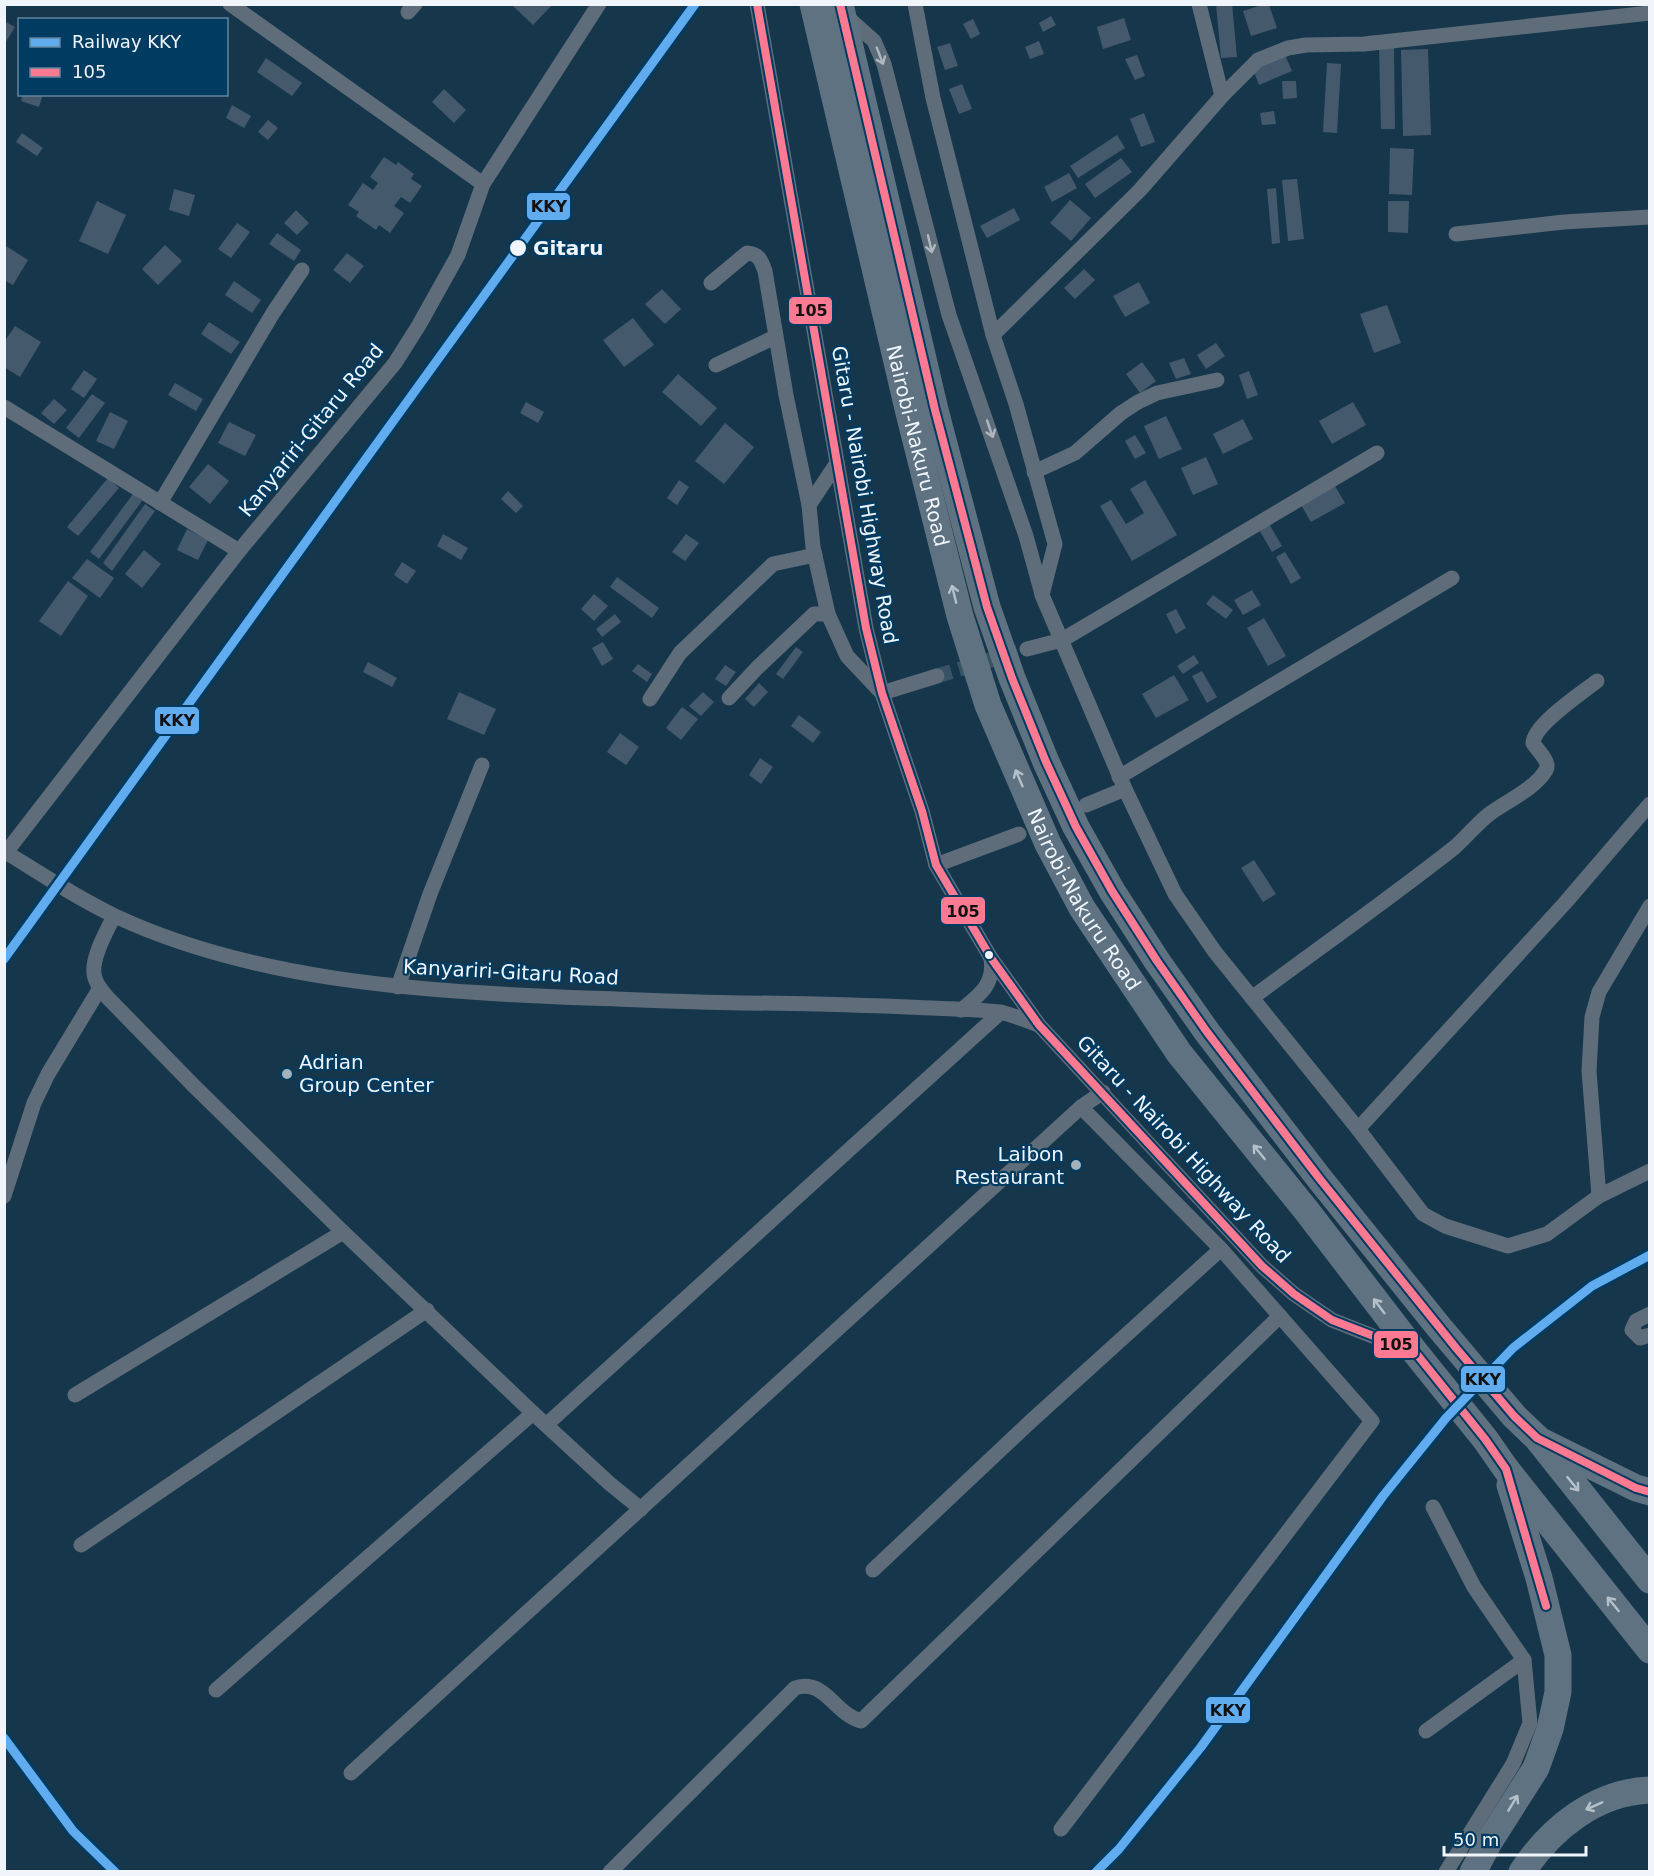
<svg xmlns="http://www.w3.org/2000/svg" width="1654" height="1876" viewBox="0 0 1654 1876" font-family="'DejaVu Sans',sans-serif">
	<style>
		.building { fill: #45596d }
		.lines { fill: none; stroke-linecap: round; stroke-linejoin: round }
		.street-tunnel { stroke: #375365; stroke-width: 15; stroke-dasharray: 15 8; stroke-linecap: butt }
		.street { stroke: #5e6d79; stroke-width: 15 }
		.highway { stroke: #5f7281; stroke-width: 27 }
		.bus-1-casing { stroke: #003b61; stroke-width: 12 }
		.bus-1 { stroke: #fe7a93; stroke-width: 8 }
		.rail-1-casing { stroke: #003b61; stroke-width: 14 }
		.rail-1 { stroke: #60acee; stroke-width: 9 }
		.oneway { stroke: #aeb8c0 }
		.oneway2 { stroke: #b5c1ca }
		.stop-dot { fill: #eff5fb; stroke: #003b61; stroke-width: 2 }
		.poi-dot { fill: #a3b2bd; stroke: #003b61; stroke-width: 2 }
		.labels { text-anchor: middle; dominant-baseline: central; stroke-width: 4.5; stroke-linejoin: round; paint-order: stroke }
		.stop-label { font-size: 20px; font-weight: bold; fill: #eff5fb; stroke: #003b61; text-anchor: start }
		.street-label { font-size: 20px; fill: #eff5fb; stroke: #003b61 }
		.poi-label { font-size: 20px; fill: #eff5fb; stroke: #003b61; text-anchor: start }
		.line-badge { stroke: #003b61; stroke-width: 2 }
		.pale-badge-label { font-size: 16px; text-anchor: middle; font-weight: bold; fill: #111 }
	</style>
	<rect width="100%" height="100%" fill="#16364b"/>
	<g class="building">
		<path d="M511 4H553L533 25Z"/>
		<path d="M1216 4H1232L1237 57 1221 58Z"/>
		<path d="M1262 5H1269L1277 28 1251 36 1243 11Z"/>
		<path d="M1051 16 1056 25 1043 32 1039 23Z"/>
		<path d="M1124 18 1131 40 1103 49 1097 27Z"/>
		<path d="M973 19 980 34 971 39 963 24Z"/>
		<path d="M4 21 15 27 4 45Z"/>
		<path d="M1039 41 1044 54 1030 59 1025 47Z"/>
		<path d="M950 43 958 66 945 70 937 47Z"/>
		<path d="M1379 48H1394L1395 129H1381Z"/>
		<path d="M1428 49 1431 135 1403 136 1401 50Z"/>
		<path d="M1137 55 1145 76 1135 80 1125 59Z"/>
		<path d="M1285 55 1292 71 1259 85 1253 69Z"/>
		<path d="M266 58 302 83 292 96 257 72Z"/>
		<path d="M1327 63 1341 64 1337 133 1323 132Z"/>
		<path d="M1282 81H1296L1297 98 1283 99Z"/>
		<path d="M962 84 972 109 959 114 949 89Z"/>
		<path d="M444 89 466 110 454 123 432 102Z"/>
		<path d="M23 94H43L39 107 21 101Z"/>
		<path d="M232 105 251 116 244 128 226 118Z"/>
		<path d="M1274 111 1276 124 1262 125 1260 113Z"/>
		<path d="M1144 113 1155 142 1141 147 1130 119Z"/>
		<path d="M268 120 278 128 268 140 258 132Z"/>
		<path d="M22 133 43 148 37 156 16 142Z"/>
		<path d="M1117 135 1125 148 1078 178 1070 166Z"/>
		<path d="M1390 148 1414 149 1412 195 1389 194Z"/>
		<path d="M384 157 396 165 398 162 414 174 411 179 422 186 410 203 401 197 394 206 404 213 390 233 379 225 376 230 356 216 359 212 348 205 363 183 373 190 378 183 370 177Z"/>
		<path d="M1121 158 1132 172 1095 198 1085 184Z"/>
		<path d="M1069 173 1077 188 1052 202 1044 187Z"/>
		<path d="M1297 179 1304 239 1288 241 1282 180Z"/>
		<path d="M1276 188 1280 243 1272 244 1267 189Z"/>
		<path d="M174 189 195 195 189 216 169 210Z"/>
		<path d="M1070 200 1091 218 1071 241 1050 223Z"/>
		<path d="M97 201 126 215 108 254 79 241Z"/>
		<path d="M1388 201H1409L1408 233 1388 232Z"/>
		<path d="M1014 208 1020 220 987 238 980 226Z"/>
		<path d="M296 210 309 223 297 235 284 223Z"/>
		<path d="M237 223 250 232 231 258 218 249Z"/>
		<path d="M277 233 301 250 294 261 269 244Z"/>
		<path d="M165 245 182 261 158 285 142 269Z"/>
		<path d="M6 246 28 260 13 285 4 280Z"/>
		<path d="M347 253 364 266 350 283 333 270Z"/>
		<path d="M1084 269 1095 280 1075 299 1064 288Z"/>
		<path d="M234 281 261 300 252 313 225 295Z"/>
		<path d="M1139 282 1150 303 1125 317 1113 296Z"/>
		<path d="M662 289 681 309 665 324 645 304Z"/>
		<path d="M1387 305 1401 343 1374 353 1360 314Z"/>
		<path d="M633 318 654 345 624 367 603 340Z"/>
		<path d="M209 322 240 342 231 354 201 334Z"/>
		<path d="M15 326 41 342 20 377 4 367V342Z"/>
		<path d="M1216 343 1225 356 1206 369 1197 355Z"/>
		<path d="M1184 358 1191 374 1176 379 1169 363Z"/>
		<path d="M1142 362 1156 381 1140 393 1126 374Z"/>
		<path d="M84 370 97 379 84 398 71 389Z"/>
		<path d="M1249 371 1258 395 1247 399 1239 375Z"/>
		<path d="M678 374 717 408 701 426 662 392Z"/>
		<path d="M175 383 203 399 196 411 168 395Z"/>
		<path d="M92 394 105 403 79 438 66 428Z"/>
		<path d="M54 399 67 410 54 424 41 413Z"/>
		<path d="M526 402 544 412 538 423 520 413Z"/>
		<path d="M1353 402 1366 425 1332 444 1319 421Z"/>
		<path d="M110 412 128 421 114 449 96 441Z"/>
		<path d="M1166 416 1182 449 1159 459 1144 426Z"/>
		<path d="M1243 419 1253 439 1223 454 1213 434Z"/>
		<path d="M229 422 256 435 245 456 218 443Z"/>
		<path d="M725 423 754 447 724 484 695 461Z"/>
		<path d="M1135 435 1146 453 1135 459 1125 441Z"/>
		<path d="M1206 457 1218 484 1193 495 1181 468Z"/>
		<path d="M208 464 229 481 210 504 189 487Z"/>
		<path d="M108 478 119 488 78 536 67 527Z"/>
		<path d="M679 480 689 487 677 505 667 498Z"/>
		<path d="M1145 480 1177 535 1132 561 1100 506 1111 500 1126 524 1144 513 1130 489Z"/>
		<path d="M1335 486 1345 503 1311 522 1301 505Z"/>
		<path d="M508 491 523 506 516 513 501 499Z"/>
		<path d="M133 494 142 501 99 559 90 552Z"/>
		<path d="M145 504 155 511 112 571 103 563Z"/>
		<path d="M1268 522 1282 546 1272 552 1258 528Z"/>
		<path d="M187 529 208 540 198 560 177 550Z"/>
		<path d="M443 534 468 548 461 560 437 546Z"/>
		<path d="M686 534 699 543 685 561 672 552Z"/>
		<path d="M144 550 161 564 142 588 125 574Z"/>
		<path d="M1285 552 1301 578 1291 584 1276 557Z"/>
		<path d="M87 559 114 578 100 598 72 578Z"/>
		<path d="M402 562 416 571 407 584 394 575Z"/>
		<path d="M617 577 659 608 652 618 610 587Z"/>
		<path d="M68 581 88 596 61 636 39 621Z"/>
		<path d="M1252 590 1261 605 1243 615 1234 600Z"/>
		<path d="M594 594 608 606 594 621 581 609Z"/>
		<path d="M1213 595 1233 610 1226 619 1206 604Z"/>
		<path d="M1176 609 1186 628 1176 634 1166 614Z"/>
		<path d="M615 614 621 622 602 637 596 629Z"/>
		<path d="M1264 618 1286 656 1268 666 1247 628Z"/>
		<path d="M603 642 613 659 602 666 592 648Z"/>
		<path d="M796 647 803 652 783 679 776 674Z"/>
		<path d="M1194 655 1199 663 1183 674 1177 666Z"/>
		<path d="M368 662 397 678 392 687 363 672Z"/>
		<path d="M638 664 652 674 647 682 632 671Z"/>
		<path d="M725 665 736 672 726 686 715 679Z"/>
		<path d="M1202 671 1217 697 1207 703 1192 676Z"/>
		<path d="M1174 675 1189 700 1156 718 1142 694Z"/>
		<path d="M759 683 768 692 754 707 745 699Z"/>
		<path d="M459 692 496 709 484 735 447 719Z"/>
		<path d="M703 692 714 702 701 716 689 706Z"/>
		<path d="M682 707 698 719 681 740 666 728Z"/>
		<path d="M799 715 821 732 813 743 791 726Z"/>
		<path d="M620 733 639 747 626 765 607 752Z"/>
		<path d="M760 758 773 767 761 784 749 775Z"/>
		<path d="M1254 860 1276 894 1263 902 1241 868Z"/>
	</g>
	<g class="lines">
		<path class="street-tunnel" d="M937 676 1027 649"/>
		<g class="street">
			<path d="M230 4 483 184"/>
			<path d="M757 4 866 628 882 693 922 811 936 865 991 958 1039 1025 1262 1266 1294 1294 1332 1320 1408 1350"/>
			<path d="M915 4 933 98 993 335 1016 404 1055 544 1042 595 1125 789 1086 805"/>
			<path d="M1199 4 1222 96"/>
			<path d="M408 12 415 4"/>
			<path d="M845 15 874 41 884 64 949 315 1026 536 1042 594"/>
			<path d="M1456 234 1564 222 1650 217"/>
			<path d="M711 283 747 253C759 254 761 260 765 271L786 395 809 505"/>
			<path d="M993 335 1140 190 1222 96 1258 60 1288 48 1306 45 1364 44 1650 13"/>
			<path d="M716 365 775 337"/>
			<path d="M4 407 239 551"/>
			<path d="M837 463 809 505 813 547 828 614 847 656 880 691"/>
			<path d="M1034 472 1075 453 1121 413 1138 402 1157 393 1217 380"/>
			<path d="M160 503 273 313 302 270"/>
			<path d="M1027 649 1062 640 1377 453"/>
			<path d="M882 693 937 676"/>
			<path d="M729 698 757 668 814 614H828"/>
			<path d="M650 699 680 653 773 564 815 555"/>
			<path d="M1119 777 1452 578"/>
			<path d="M1125 789 1175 894 1215 952 1358 1129 1423 1214 1445 1226 1508 1246 1547 1234 1599 1196 1650 1171"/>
			<path d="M4 851C41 874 77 898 115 916 250 979 413 991 560 997 621 999 681 1002 742 1003 797 1003 853 1005 908 1007 938 1009 969 1008 999 1012 1012 1014 1026 1021 1039 1025"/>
			<path d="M4 855 239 551 395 363 419 325 458 255 483 184 599 4"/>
			<path d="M936 865 1019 834"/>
			<path d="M114 916C107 931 89 961 95 978 97 986 103 992 108 998L194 1086 343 1232 533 1413 609 1483 641 1509"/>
			<path d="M398 987 430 894 482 765"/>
			<path d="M1252 998C1319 948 1389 899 1455 847 1466 837 1476 825 1488 815 1505 802 1535 789 1546 770 1551 762 1537 750 1533 743 1534 724 1582 693 1597 681"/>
			<path d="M961 1010C980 995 995 984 991 958"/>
			<path d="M1358 1129 1565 903 1650 804"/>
			<path d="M4 1196 34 1103 48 1074 100 988"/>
			<path d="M1599 1196 1589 1071 1592 1017 1599 992 1650 906"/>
			<path d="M1650 1314 1636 1321 1632 1330 1640 1338 1650 1335"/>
			<path d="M75 1395 343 1232"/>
			<path d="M546 1425 1001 1012"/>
			<path d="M1433 1507 1474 1587 1524 1660 1530 1723 1513 1764 1446 1872"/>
			<path d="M81 1545 427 1310"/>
			<path d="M873 1570 1030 1422 1221 1249"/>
			<path d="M216 1690 533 1413"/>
			<path d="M1426 1731 1524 1660"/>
			<path d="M351 1773 1081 1107 1103 1092"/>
			<path d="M1061 1829 1372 1421 1221 1249 1081 1107"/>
			<path d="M610 1872 795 1688C825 1678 833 1713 861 1721L1280 1316"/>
		</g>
		<g class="highway">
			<path id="s1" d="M813 4 909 413 960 616 988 705 1048 844 1082 908 1179 1053 1306 1210 1415 1352 1485 1439 1506 1469 1650 1650"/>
			<path d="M840 4 935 410 987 607 1012 678 1046 762 1076 827 1112 891 1157 961 1207 1032 1319 1178 1438 1326 1514 1416 1537 1438 1650 1580"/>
			<path d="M1543 1442 1636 1488 1650 1492"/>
			<path d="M1473 1872 1489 1842 1536 1768 1550 1729 1558 1692V1655L1539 1578 1510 1485"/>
			<path d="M1522 1872C1551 1828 1596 1792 1650 1790"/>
		</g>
		<defs>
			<g id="bus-1">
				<path d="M757 4 866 628 882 693 922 811 936 865 991 958 1039 1025 1262 1266 1294 1294 1332 1320 1415 1352 1485 1439 1506 1469 1546 1606"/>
				<path d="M840 4 935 410 987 607 1012 678 1046 762 1076 827 1112 891 1157 961 1207 1032 1319 1178 1456 1348 1514 1416 1537 1438 1636 1488 1650 1492"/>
			</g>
		</defs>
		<use href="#bus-1" class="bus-1-casing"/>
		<use href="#bus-1" class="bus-1"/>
		<defs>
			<g id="rail-1">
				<path d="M4 959 695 4"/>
				<path d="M4 1738 73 1831 115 1872"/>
				<path d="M1096 1872 1119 1849 1201 1747 1383 1496 1446 1418 1513 1348 1592 1286 1650 1255"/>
			</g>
		</defs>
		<use href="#rail-1" class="rail-1-casing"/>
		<use href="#rail-1" class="rail-1"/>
	</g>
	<defs><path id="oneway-shaft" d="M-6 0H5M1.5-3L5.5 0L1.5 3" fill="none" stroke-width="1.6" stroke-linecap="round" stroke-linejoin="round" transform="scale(1.5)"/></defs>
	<g class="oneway">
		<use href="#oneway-shaft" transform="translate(880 56) rotate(69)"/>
		<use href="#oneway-shaft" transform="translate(930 244) rotate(77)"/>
		<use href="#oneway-shaft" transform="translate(990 429) rotate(71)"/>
	</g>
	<g class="oneway2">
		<use href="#oneway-shaft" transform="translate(954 594) rotate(-104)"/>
		<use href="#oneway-shaft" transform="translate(1019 778) rotate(-113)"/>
		<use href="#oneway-shaft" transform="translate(1259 1152) rotate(-129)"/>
		<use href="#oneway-shaft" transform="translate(1379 1306) rotate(-127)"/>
		<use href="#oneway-shaft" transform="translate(1573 1484) rotate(51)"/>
		<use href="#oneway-shaft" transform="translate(1613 1604) rotate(-129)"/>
		<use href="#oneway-shaft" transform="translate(1513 1803) rotate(-59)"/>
		<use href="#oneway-shaft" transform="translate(1594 1806) rotate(156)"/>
	</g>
	<g class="stop-dot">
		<circle cx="518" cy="248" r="9"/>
		<circle cx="989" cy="955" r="5"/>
	</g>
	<g class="poi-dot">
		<circle cx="287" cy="1074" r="6"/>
		<circle cx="1076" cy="1165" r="6"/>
	</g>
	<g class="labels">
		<g class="stop-label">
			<text x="533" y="248">Gitaru</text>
		</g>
		<g class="street-label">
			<text transform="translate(311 430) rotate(-51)">Kanyariri-Gitaru Road</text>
			<text stroke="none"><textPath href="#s1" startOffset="454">Nairobi-Nakuru Road</textPath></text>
			<text transform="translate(865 495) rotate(80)">Gitaru - Nairobi Highway Road</text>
			<text stroke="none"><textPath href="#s1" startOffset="940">Nairobi-Nakuru Road</textPath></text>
			<text transform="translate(511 972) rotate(3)">Kanyariri-Gitaru Road</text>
			<text transform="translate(1184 1149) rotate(47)">Gitaru - Nairobi Highway Road</text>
		</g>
		<g class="poi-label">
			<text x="299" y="1062">Adrian<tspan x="299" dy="23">Group Center</tspan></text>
			<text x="1064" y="1154" text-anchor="end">Laibon<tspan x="1064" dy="23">Restaurant</tspan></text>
		</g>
	</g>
	<g class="line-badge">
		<rect x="526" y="192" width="45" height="29" rx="6" fill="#60acee"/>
		<rect x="788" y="296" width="45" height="29" rx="6" fill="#fe7a93"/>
		<rect x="154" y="706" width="46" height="29" rx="6" fill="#60acee"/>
		<rect x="940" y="896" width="46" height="29" rx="6" fill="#fe7a93"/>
		<rect x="1373" y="1330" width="46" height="29" rx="6" fill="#fe7a93"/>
		<rect x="1460" y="1365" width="46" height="28" rx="6" fill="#60acee"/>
		<rect x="1205" y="1696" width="46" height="28" rx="6" fill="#60acee"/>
	</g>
	<g class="pale-badge-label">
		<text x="549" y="212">KKY</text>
		<text x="811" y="316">105</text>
		<text x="177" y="726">KKY</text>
		<text x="963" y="917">105</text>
		<text x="1396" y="1350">105</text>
		<text x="1483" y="1385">KKY</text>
		<text x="1228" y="1716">KKY</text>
	</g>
	<rect width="1654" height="1876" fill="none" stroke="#eff5fb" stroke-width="12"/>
	<rect x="18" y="18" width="210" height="78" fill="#003b61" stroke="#60859f" stroke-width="1.5"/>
	<rect x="30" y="38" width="30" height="9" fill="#60acee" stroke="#60859f" stroke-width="1.5"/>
	<text x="72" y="48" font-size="18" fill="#eff5fb">Railway KKY</text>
	<rect x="30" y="68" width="30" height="9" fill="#fe7a93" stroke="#60859f" stroke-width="1.5"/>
	<text x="72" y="78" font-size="18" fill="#eff5fb">105</text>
	<path d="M1444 1846v9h142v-9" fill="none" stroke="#eff5fb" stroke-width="3"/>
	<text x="1453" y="1846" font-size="18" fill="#eff5fb" stroke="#003b61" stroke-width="4.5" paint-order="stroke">50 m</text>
</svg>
